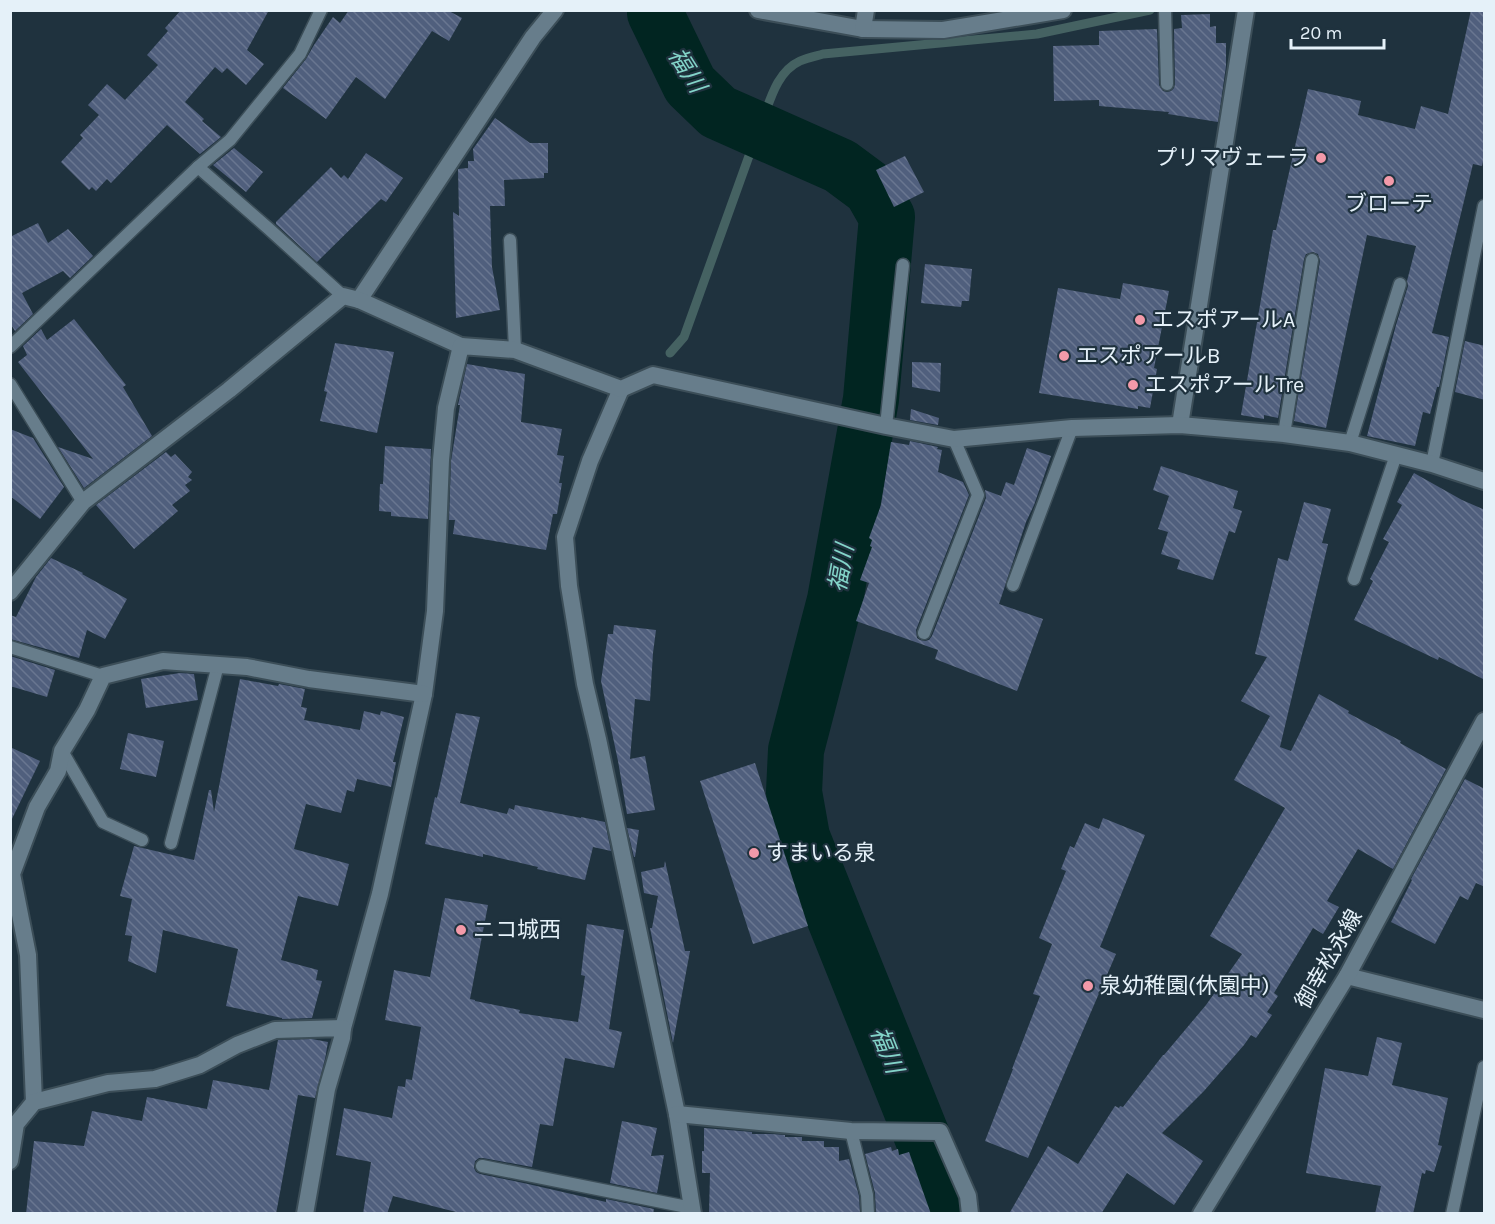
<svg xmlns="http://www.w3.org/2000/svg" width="1495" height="1224" viewBox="0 0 1495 1224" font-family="Karla,'Noto Sans JP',sans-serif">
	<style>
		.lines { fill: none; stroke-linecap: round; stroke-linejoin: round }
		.stream { stroke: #456262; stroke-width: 9 }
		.river { stroke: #012521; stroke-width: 56 }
		.building { fill: url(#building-back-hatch) }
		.service-casing { stroke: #3c4e58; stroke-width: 15 }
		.minor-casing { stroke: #3c4e58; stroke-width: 20 }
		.secondary-casing { stroke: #3c4e58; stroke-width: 20 }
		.service { stroke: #677d8b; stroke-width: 12 }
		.minor { stroke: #677d8b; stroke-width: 16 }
		.secondary { stroke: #677d8b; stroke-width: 16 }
		.poi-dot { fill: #f39aa9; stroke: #1f323e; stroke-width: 2 }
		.labels { text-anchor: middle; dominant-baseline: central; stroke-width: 4.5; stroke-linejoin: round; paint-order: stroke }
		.poi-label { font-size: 22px; fill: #e5f1f9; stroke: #1f323e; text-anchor: start }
		.street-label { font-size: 22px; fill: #e5f1f9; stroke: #1f323e }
		.water-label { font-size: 24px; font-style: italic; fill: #83d4c9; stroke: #1f323e }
	</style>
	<defs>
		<pattern id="building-back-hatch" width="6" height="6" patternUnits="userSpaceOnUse" patternTransform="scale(1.5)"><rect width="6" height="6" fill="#505f7d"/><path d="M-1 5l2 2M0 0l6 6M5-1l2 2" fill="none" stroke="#697690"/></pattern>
	</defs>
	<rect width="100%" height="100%" fill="#1f323e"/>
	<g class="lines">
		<g class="stream">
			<path d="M763 119C771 97 778 71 800 61 807 58 816 56 823 54L1037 34 1150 10"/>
			<path d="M670 353 684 337 754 142"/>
		</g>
		<path class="river" d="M655 13 690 85 718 112 840 166 871 189 887 217 871 399 835 600 796 750 794 792 802 837 942 1186 943 1214"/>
	</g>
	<g class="building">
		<path d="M181 10H269L247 50 264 64 246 85 227 68 222 73 215 67 185 102 204 119 202 121 221 137 200 154 167 125 111 183 107 179 96 191 92 187 89 190 61 162 83 138 80 135 99 115 88 105 107 84 125 100 158 65 147 55 168 31 165 28Z"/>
		<path d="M349 10H447L462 18 449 41 432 31 385 99 356 77 326 119 283 88 306 59 314 45 333 17 340 23Z"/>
		<path d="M1471 10H1485V153L1482 166 1473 164 1432 333 1449 337 1439 387H1437L1430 414 1423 412 1415 446 1367 436 1396 325 1408 286 1407 281 1416 246 1367 235 1326 428 1294 421 1320 261 1318 254 1313 252 1306 254 1304 259 1278 418 1264 415V419L1241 415 1273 230H1276L1308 89 1361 101 1358 115 1415 129 1421 106 1448 114Z"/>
		<path d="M1210 14V27L1216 26V43H1226V66L1218 122 1168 114 1169 112 1099 106V100L1054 101 1053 46 1099 45V31L1157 29 1159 85 1163 91 1167 92 1171 91 1174 88 1175 84 1174 29 1182 28 1181 15Z"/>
		<path d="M495 118 530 143H548V173H544V178L504 180 505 206H490L492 267 500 310 456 318 453 212 459 216 458 170V169L468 168V161H474L473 149Z"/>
		<path d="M234 148 263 172 246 192 213 165Z"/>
		<path d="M366 153 403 178 386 202 381 199 317 262 276 224V222L331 167 341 178 344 175 348 179Z"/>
		<path d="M905 156 924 192 894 207 876 170Z"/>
		<path d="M38 223 48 243 68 229 93 256 70 278 63 271 22 293 33 314 15 331 10 323V237Z"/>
		<path d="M925 264 972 269 969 301H962L961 307 921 303Z"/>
		<path d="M1123 283 1169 291 1154 368 1157 369 1150 408 1138 406V409L1039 393 1058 288 1120 299Z"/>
		<path d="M74 319 126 385 123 387 152 436 84 488 58 447 93 459 18 362 27 355 23 346 41 329 47 340Z"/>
		<path d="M1465 341 1485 346V400L1455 392Z"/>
		<path d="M335 343 394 352 377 433 320 421 327 392 324 391Z"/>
		<path d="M912 362 941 363 940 392 912 387Z"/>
		<path d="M467 364 525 374 521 422 562 429 557 455 564 456 559 483H562L557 514H553L546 550 453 534 455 520H449L451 461 460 405H458Z"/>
		<path d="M911 409 939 418 938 425 910 420Z"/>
		<path d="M10 429 33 438 64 487 40 519 10 496Z"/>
		<path d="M910 441 938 447 937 449 942 450 938 472 963 482 969 495 916 630 917 638 920 640 925 641 929 640 932 636 986 498 985 490 1001 496 1006 482 1014 485 1027 448 1051 456 1034 505 1026 522 999 604 1043 619 1017 691 935 659 938 650 856 621 869 583 860 580 872 547 870 546 872 540 869 538 881 505 891 442 909 445Z"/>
		<path d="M385 446 431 449 428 519 391 516V512L379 511 380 484H383Z"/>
		<path d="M166 452 171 457 175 454 192 472 188 477 192 480 185 485 190 491 172 505 178 511 134 549 96 505Z"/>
		<path d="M1161 466 1238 491 1233 508 1242 511 1235 533 1229 531 1213 580 1177 569 1180 560 1161 554 1168 532 1158 529 1169 496 1153 490Z"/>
		<path d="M1414 473 1462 500 1485 510V680L1439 657 1438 660 1354 620 1373 581 1370 579 1389 542 1383 539 1402 505 1397 502Z"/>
		<path d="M1304 502 1331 509 1322 543 1328 544 1280 747 1291 751 1319 694 1349 711 1348 713 1401 741 1400 743 1446 769 1393 869 1358 849 1327 901 1339 907 1323 934 1313 928 1274 993 1278 996 1267 1012 1272 1015 1256 1038 1251 1035 1244 1045 1204 1091 1162 1133 1203 1161 1174 1205 1127 1173 1101 1214H1009L1048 1146 1078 1164 1115 1106 1119 1108 1120 1106 1123 1107 1163 1055H1164L1206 1005 1242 954 1210 936 1285 808 1234 780 1270 716 1241 701 1267 657 1255 654 1278 558 1288 561Z"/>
		<path d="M51 558 83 573 82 574 127 599 105 639 87 630 79 658 10 639V615L16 617 36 577Z"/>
		<path d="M614 625 656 630 653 653 650 701 635 699 630 759 645 756 655 810 627 814 618 761 601 681 608 634H613Z"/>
		<path d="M10 656 55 670 47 697 10 686Z"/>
		<path d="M180 673 194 674 198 700 146 708 141 679Z"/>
		<path d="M240 679 278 686 279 684 305 689 301 707 307 708 304 720 360 730 364 711 380 715 381 711 404 717 393 762H396L391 787 357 779 354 792 347 790 341 813 306 804 294 849 349 864 338 906 298 896 281 960 318 970 316 980 322 981 312 1018 282 1019V1018L226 1006 238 949 163 930 156 973 128 961 132 936 125 935 132 899 120 896 134 846 194 860 209 790H211L214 812Z"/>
		<path d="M456 713 480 717 460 803 507 814 509 808 514 810 515 805 581 818V817L605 822 611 851 593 847 585 880 537 869 538 867 483 854V857L425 844 435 797 437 798Z"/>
		<path d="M128 733 164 741 156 777 120 769Z"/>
		<path d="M10 747 40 761 10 823Z"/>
		<path d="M755 763 808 926 753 944 700 781Z"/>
		<path d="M1465 779 1485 789V887L1476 883 1468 900 1460 896 1435 944 1391 922 1412 880 1411 879Z"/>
		<path d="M1103 818 1145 835 1100 947 1116 954 1028 1158 985 1141 1013 1069H1012L1040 996 1033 994 1052 944 1039 938 1066 871 1061 869 1070 846 1074 848 1085 823 1099 829Z"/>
		<path d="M627 828 639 830 635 857H634Z"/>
		<path d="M665 861 685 951H690L673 1043 650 928H652L658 896 644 893 641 872 664 867Z"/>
		<path d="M445 898 488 905 470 999 475 1000V1001L520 1010 519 1013 578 1022 585 976 581 975 587 924 624 930 609 1029 622 1032 614 1068 565 1058 553 1126 540 1124 532 1167 483 1158H479L475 1161 474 1168 476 1172 480 1174 528 1184 606 1202V1199L654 1209 653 1214H464L393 1196 387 1214H363L371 1162 336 1155 344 1108 392 1118 398 1086 405 1087 406 1079 412 1080 421 1027 385 1020 394 970 430 977Z"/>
		<path d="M1377 1037 1402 1043 1392 1085 1448 1098 1438 1145 1442 1146 1434 1172 1426 1170 1425 1174 1422 1173 1413 1214H1375L1381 1186 1306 1173 1325 1068 1368 1076Z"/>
		<path d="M312 1039 328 1042 325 1059 315 1098 298 1095 276 1214H26L34 1141 84 1146 92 1111 142 1121 147 1097 207 1109 213 1080 269 1090 278 1040Z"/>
		<path d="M622 1121 657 1128 651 1156 664 1155 657 1193 610 1183Z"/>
		<path d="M704 1128 752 1132V1134H771L785 1135V1137H802V1141H824V1147H839V1161L849 1159 859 1196 860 1214H709L710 1173H702V1151H704Z"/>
		<path d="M891 1147 892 1151 898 1149 899 1155 909 1152 931 1214H876L875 1193 865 1154Z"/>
	</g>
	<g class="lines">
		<defs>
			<g id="service">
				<path d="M321 10 300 54 230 140 198 167 269 229 343 296"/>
				<path d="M1165 10 1167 84"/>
				<path d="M510 240 515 350"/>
				<path d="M10 347 198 167"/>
				<path d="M10 384 83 502"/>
				<path d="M886 426 903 265"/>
				<path d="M1284 434 1312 260"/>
				<path d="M1350 443 1400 284"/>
				<path d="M1432 464 1484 206"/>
				<path d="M1354 579 1396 455"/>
				<path d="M1013 585 1072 428"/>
				<path d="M924 633 978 495 954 439"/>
				<path d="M10 647 103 676"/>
				<path d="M62 751 103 822 142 840"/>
				<path d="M171 843 218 665"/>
				<path d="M851 1131 867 1195 868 1214"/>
				<path d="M482 1166 692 1208"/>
				<path d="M1452 1214 1484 1067"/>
			</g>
			<g id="minor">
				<path d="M758 10 863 29 943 30 1063 10"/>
				<path d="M863 29 866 10"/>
				<path d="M359 300 533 37 555 10"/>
				<path d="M621 389 590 461 565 537 569 586 585 684 598 739 677 1114 693 1214"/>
				<path d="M1180 425 1246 10"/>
				<path d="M10 592 83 502 229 390 343 296 359 300 461 346"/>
				<path d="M1347 976 1484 1010"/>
				<path d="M343 1028 380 894 424 694 435 611 441 460 446 408 461 346 515 350 621 389 653 375 886 426 954 439 1072 428 1180 425 1284 434 1350 443 1432 464 1484 481"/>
				<path d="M34 1102 28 955 12 874 37 807 58 771 62 751 87 710 103 676 163 661 247 667 309 679 424 694"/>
				<path d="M677 1114 851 1131 940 1132 968 1196 970 1214"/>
				<path d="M10 1161 16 1124 34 1102 108 1083 155 1079 200 1065 237 1045 275 1030 343 1028 342 1038 327 1089 305 1214"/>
			</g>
			<path id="secondary" d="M1201 1214 1347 976 1484 721"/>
		</defs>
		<use href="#service" class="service-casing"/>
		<use href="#minor" class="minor-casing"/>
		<use href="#secondary" class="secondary-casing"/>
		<use href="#service" class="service"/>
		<use href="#minor" class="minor"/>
		<use href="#secondary" class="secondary"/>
	</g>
	<g class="poi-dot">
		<circle cx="1321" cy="158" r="6"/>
		<circle cx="1389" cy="181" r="6"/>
		<circle cx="1140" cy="320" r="6"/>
		<circle cx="1064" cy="356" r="6"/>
		<circle cx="1133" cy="385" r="6"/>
		<circle cx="754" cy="853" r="6"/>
		<circle cx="461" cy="930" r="6"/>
		<circle cx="1088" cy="986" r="6"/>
	</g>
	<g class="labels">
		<g class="poi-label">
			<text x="1309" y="158" text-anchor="end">プリマヴェーラ</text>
			<text x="1389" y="204" text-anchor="middle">ブローテ</text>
			<text x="1152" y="320">エスポアールA</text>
			<text x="1076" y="356">エスポアールB</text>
			<text x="1145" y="385">エスポアールTre</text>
			<text x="766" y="853">すまいる泉</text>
			<text x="473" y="930">ニコ城西</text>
			<text x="1100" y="986">泉幼稚園(休園中)</text>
		</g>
		<g class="street-label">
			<text transform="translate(1329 959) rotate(-60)">御幸松永線</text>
		</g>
		<g class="water-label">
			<text transform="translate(687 70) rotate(58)">福川</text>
			<text transform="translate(841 568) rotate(-80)">福川</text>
			<text transform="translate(887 1050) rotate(68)">福川</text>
		</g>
	</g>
	<rect width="1495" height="1224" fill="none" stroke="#e5f1f9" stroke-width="24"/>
	<path d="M1291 39v9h93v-9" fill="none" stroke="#e5f1f9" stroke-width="3"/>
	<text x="1300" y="39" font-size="18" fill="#e5f1f9" stroke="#1f323e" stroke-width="4.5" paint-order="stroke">20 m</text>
</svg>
